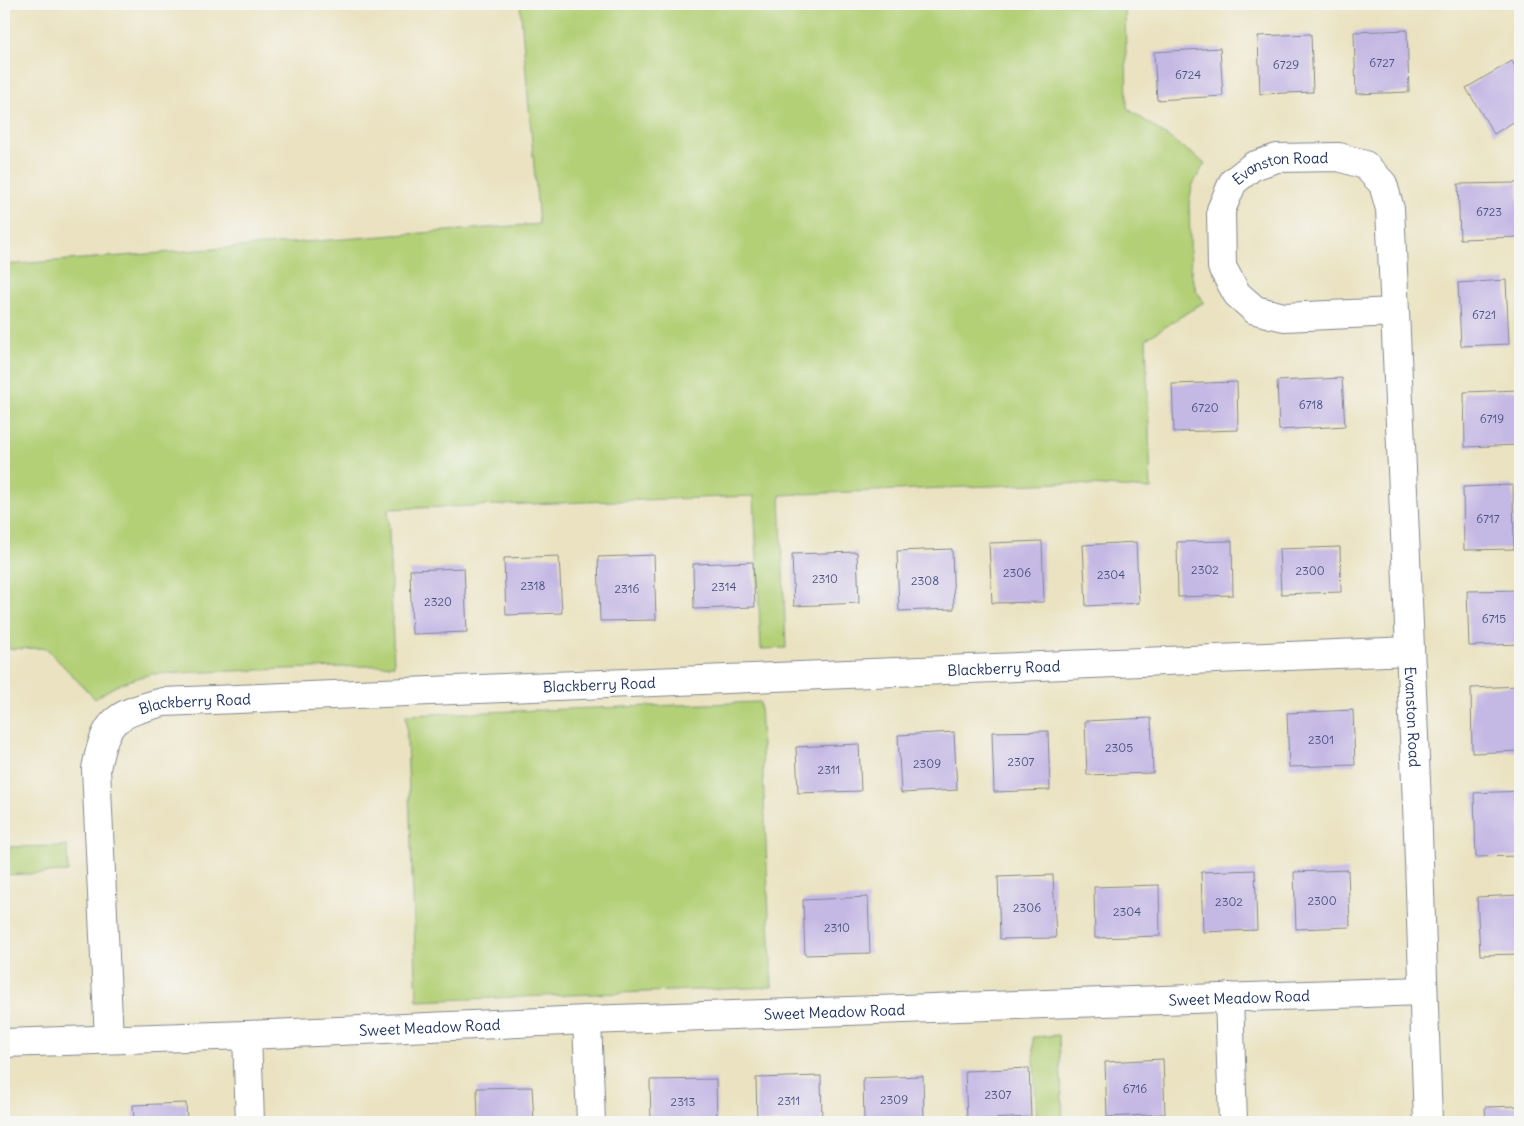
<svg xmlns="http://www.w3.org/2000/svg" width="1524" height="1126" viewBox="0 0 1524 1126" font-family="Delius,sans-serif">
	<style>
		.green { fill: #b3d077; stroke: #67806a }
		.building { fill: #c4b8e4 }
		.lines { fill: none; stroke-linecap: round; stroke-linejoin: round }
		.minor-casing { stroke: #82888f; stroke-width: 30 }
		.minor { stroke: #fff; stroke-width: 28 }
		.labels { text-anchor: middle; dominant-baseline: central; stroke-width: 4; stroke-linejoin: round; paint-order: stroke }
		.number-label { font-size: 12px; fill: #455180 }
		.street-label { font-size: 15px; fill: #1b2f5e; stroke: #f6f6f2 }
	</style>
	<rect width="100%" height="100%" fill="#f6f6f2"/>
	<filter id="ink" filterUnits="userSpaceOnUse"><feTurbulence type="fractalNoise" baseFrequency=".02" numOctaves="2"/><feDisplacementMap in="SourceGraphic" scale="10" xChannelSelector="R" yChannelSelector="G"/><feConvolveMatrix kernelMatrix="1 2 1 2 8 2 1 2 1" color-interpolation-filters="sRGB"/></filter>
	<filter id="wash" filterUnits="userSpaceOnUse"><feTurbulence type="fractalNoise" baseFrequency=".0096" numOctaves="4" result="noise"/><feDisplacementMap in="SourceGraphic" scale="20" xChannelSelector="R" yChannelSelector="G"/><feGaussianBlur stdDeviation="1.12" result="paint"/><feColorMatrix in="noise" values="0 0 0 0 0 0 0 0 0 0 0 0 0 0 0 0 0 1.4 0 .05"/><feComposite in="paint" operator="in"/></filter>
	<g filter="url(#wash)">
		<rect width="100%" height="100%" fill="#eae2c0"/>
		<g class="green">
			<path d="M520 4H1125L1127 108 1205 163 1192 186 1189 204 1191 272 1196 290 1204 302 1146 339 1151 489 1059 483 780 495 786 648 761 649 754 496 388 509 394 665 152 674C128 680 114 685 95 699L46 648 4 649V265L539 224Z"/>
			<path d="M760 702 772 987 417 1001 406 715Z"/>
			<path d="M67 846 68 872 4 875V847Z"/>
			<path d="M1059 1035 1063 1122H1037L1033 1037Z"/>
		</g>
		<g id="blocks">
			<g class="building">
				<path d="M1407 30 1409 92 1356 94 1354 32Z"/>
				<path d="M1311 34 1313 92 1260 94 1258 36Z"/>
				<path d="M1220 48 1223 96 1157 100 1154 52Z"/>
				<path d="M1512 61 1520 74V118L1494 134 1466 88Z"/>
				<path d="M1518 183 1520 237 1460 239 1458 184Z"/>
				<path d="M1506 280 1509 344 1461 346 1458 283Z"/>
				<path d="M1342 378 1345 426 1279 430 1277 381Z"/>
				<path d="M1237 382 1238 430 1174 432 1172 384Z"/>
				<path d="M1520 390V445L1465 447 1464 392Z"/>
				<path d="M1513 485 1514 549 1464 550 1463 487Z"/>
				<path d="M1042 541 1044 602 992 603 989 543Z"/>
				<path d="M1232 541 1233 595 1178 597 1177 542Z"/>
				<path d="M1136 542 1139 603 1086 606 1083 545Z"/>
				<path d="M1340 547 1341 592 1281 594 1279 549Z"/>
				<path d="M952 549 954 609 899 611 897 551Z"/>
				<path d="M857 552 859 603 794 606 792 554Z"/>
				<path d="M654 555 656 620 600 621 598 557Z"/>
				<path d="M559 556 562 613 506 615 504 558Z"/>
				<path d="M753 562 755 607 694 609 693 564Z"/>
				<path d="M464 568 467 632 412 634 410 570Z"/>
				<path d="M1520 590V644L1469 646 1467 591Z"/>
				<path d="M1520 686V751L1472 753 1471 688Z"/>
				<path d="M1353 710 1355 765 1289 767 1287 713Z"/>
				<path d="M1151 718 1153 773 1087 775 1085 721Z"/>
				<path d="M1048 731 1050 790 994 792 992 732Z"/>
				<path d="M954 732 957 790 901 793 898 735Z"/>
				<path d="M859 744 861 791 798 793 796 747Z"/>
				<path d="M1520 791V856L1476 857 1474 793Z"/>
				<path d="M1255 870 1257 930 1203 932 1201 872Z"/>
				<path d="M1348 870 1350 927 1296 929 1294 872Z"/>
				<path d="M1053 875 1056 938 1000 939 998 877Z"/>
				<path d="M1159 885 1160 936 1095 938 1094 887Z"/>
				<path d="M1520 895V954L1480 955 1477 897Z"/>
				<path d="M868 897 870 953 805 955 803 900Z"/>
				<path d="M1163 1059 1165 1114 1107 1117 1105 1062Z"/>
				<path d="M1029 1068 1031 1117 967 1120 965 1071Z"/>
				<path d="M821 1076 822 1122H757L756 1078Z"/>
				<path d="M923 1076 924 1119 864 1121 863 1078Z"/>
				<path d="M716 1079 717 1122H651L650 1080Z"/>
				<path d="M532 1087 534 1122H478L477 1088Z"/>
				<path d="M186 1103 187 1122H134L133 1105Z"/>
				<path d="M1520 1106V1122H1486L1485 1107Z"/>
			</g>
		</g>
	</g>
	<g filter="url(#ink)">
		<use href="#blocks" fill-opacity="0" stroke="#82888f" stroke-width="1"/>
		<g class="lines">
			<defs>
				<g id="minor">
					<path id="s1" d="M1395 312 1284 317 1255 310 1237 294 1222 267 1221 210 1233 182 1253 166 1277 158 1339 157 1365 165 1383 184 1390 209 1395 312 1417 804 1428 1122"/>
					<path d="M1229 997 1233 1122"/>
					<path d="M587 1020 591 1122"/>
					<path d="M247 1035 250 1122"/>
					<path id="s2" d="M109 1039 96 769C106 718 115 715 163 702L1410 651"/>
					<path id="s3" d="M4 1043 247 1035 587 1020 1423 991"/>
				</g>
			</defs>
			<use href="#minor" class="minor-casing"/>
			<use href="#minor" class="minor"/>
		</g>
	</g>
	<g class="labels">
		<g class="number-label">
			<text x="1382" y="62">6727</text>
			<text x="1286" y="64">6729</text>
			<text x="1188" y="74">6724</text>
			<text x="1489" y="211">6723</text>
			<text x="1484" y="314">6721</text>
			<text x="1311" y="404">6718</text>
			<text x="1205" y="407">6720</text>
			<text x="1492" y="418">6719</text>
			<text x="1488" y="518">6717</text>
			<text x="1205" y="569">2302</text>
			<text x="1310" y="570">2300</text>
			<text x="1017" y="572">2306</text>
			<text x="1111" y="574">2304</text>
			<text x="825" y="578">2310</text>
			<text x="925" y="580">2308</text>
			<text x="533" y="585">2318</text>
			<text x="724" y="586">2314</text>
			<text x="627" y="588">2316</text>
			<text x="438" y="601">2320</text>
			<text x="1494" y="618">6715</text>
			<text x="1321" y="739">2301</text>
			<text x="1119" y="747">2305</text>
			<text x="1021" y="761">2307</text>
			<text x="927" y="763">2309</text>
			<text x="829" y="769">2311</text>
			<text x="1322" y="900">2300</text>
			<text x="1229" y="901">2302</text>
			<text x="1027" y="907">2306</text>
			<text x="1127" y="911">2304</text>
			<text x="837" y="927">2310</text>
			<text x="1135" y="1088">6716</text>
			<text x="998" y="1094">2307</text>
			<text x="894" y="1099">2309</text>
			<text x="789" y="1100">2311</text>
			<text x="683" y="1101">2313</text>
		</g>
		<g class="street-label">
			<text stroke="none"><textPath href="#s1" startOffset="335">Evanston Road</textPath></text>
			<text stroke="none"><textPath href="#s2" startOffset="1216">Blackberry Road</textPath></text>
			<text stroke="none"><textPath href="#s2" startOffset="811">Blackberry Road</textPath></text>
			<text stroke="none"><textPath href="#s2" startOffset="406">Blackberry Road</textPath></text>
			<text stroke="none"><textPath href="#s1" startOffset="984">Evanston Road</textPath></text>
			<text stroke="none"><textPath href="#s3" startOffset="1236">Sweet Meadow Road</textPath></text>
			<text stroke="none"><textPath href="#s3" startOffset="831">Sweet Meadow Road</textPath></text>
			<text stroke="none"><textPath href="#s3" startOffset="426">Sweet Meadow Road</textPath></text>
		</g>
	</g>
	<rect width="1524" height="1126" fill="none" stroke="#f6f6f2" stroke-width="20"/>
</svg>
